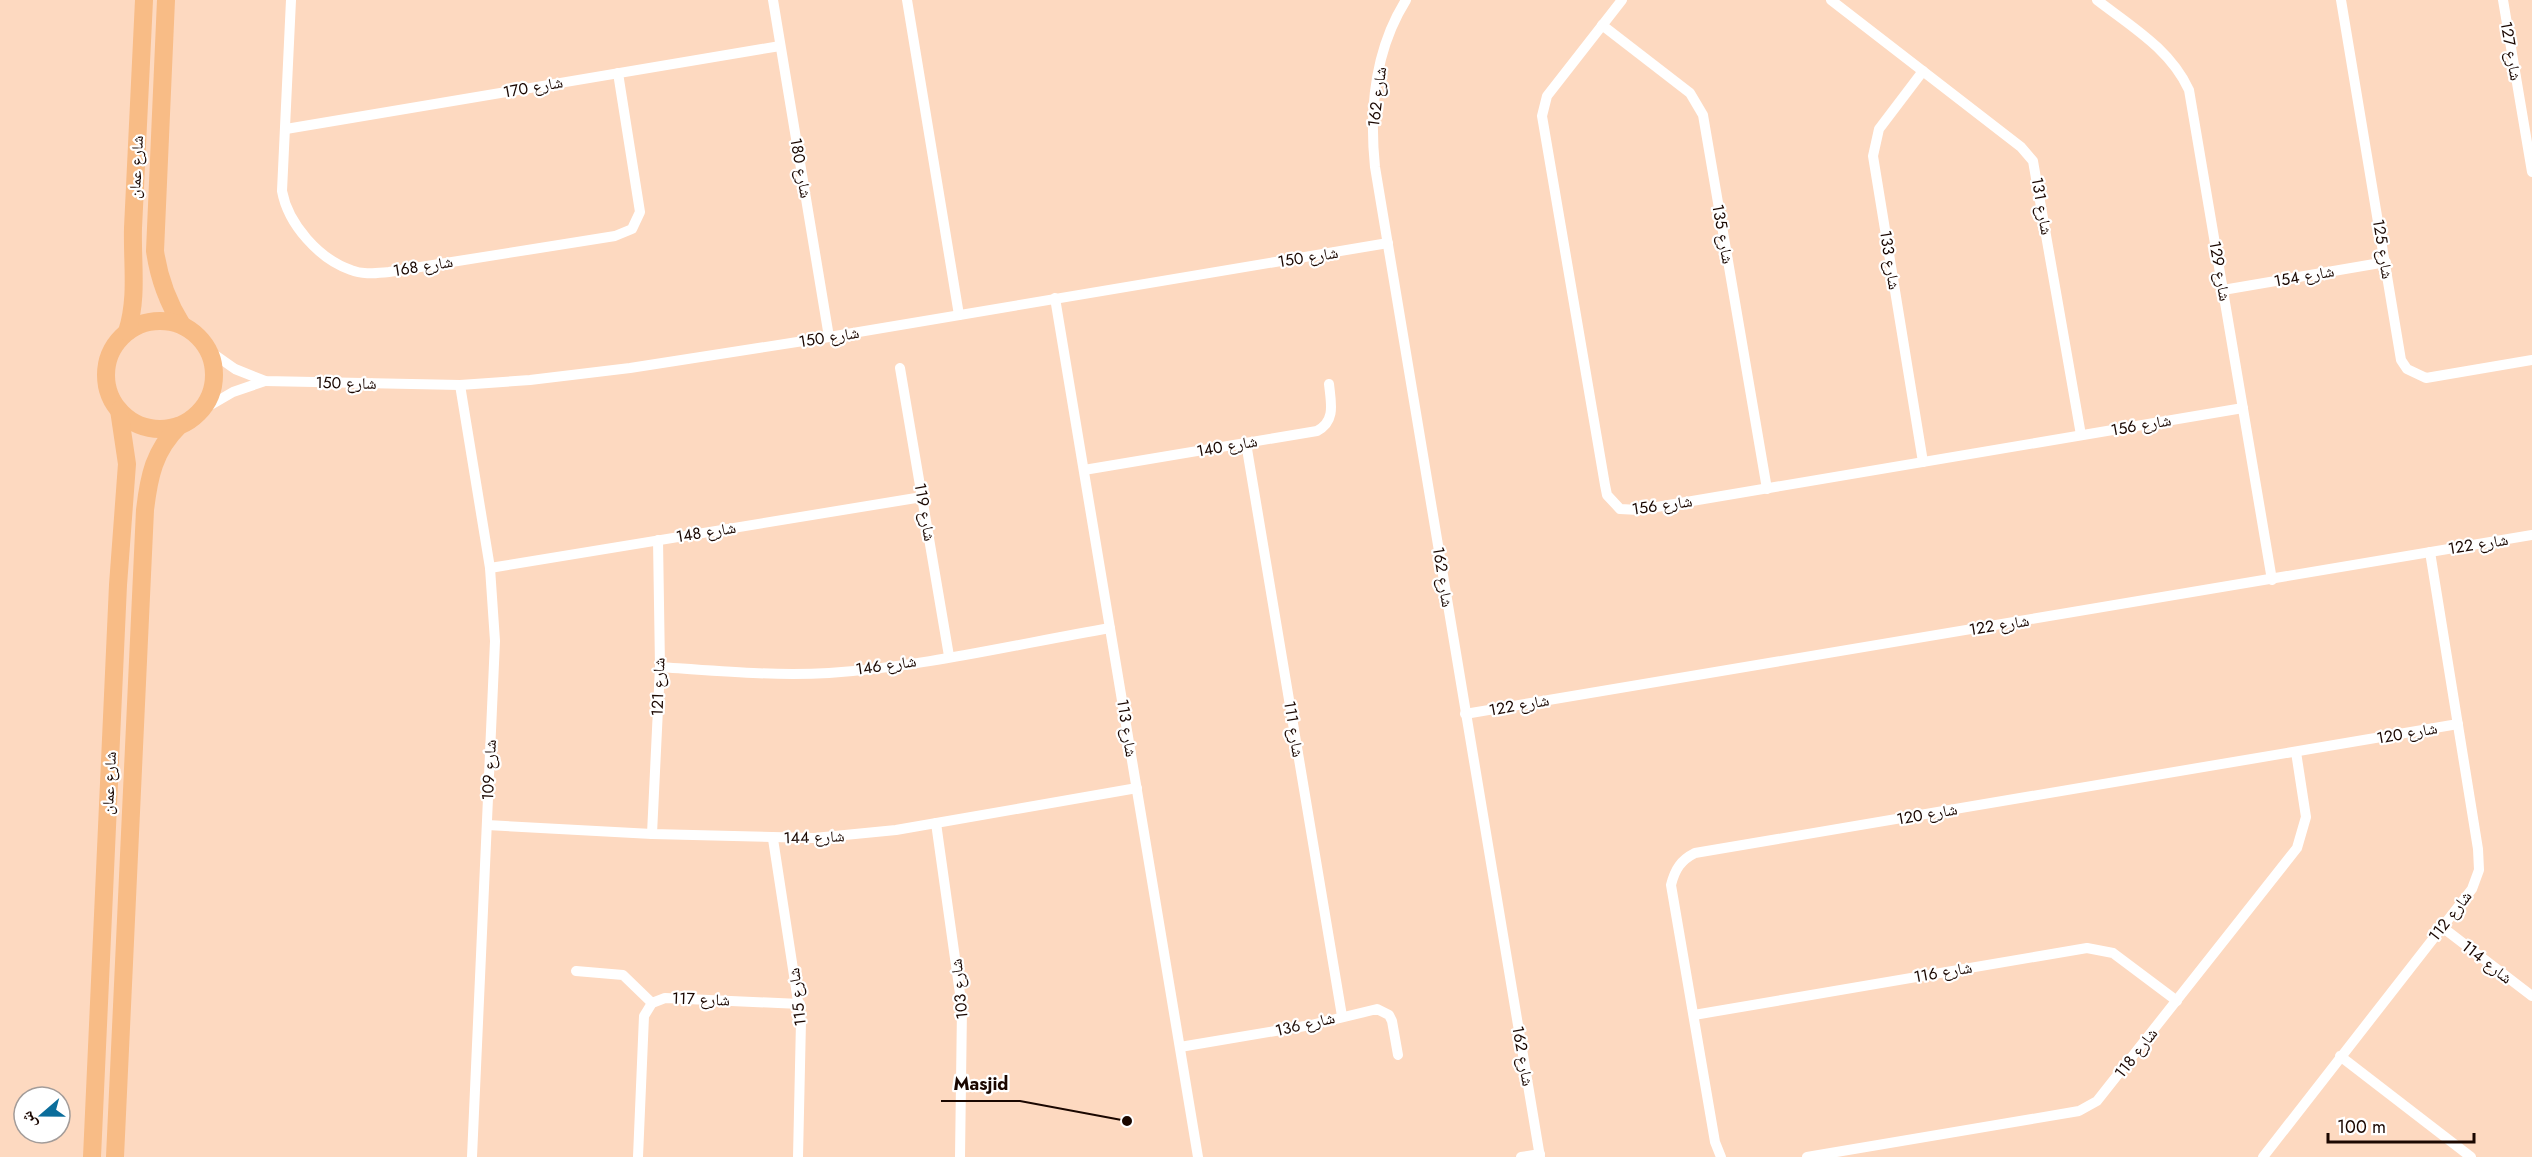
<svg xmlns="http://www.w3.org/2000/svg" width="2532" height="1157" viewBox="0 0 2532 1157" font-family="Jost,'Noto Naskh Arabic',sans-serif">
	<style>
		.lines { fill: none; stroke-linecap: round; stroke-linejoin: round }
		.minor { stroke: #fff; stroke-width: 10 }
		.primary { stroke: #f8bc86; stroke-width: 18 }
		.labels { text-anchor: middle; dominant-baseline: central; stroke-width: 4.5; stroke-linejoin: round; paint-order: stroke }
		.street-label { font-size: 16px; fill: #1a0700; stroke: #fff }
		.leader { fill: none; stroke: #1a0700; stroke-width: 2 }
		.callout-dot { fill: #1a0700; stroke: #fff; stroke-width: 2 }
		.callout-label { font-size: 18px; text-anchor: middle; font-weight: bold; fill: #1a0700; stroke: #fff; stroke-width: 4.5; stroke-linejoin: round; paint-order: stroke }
	</style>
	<rect width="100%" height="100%" fill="#fdd9c0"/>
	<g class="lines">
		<g class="minor">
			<path d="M291 0 282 191C288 224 319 259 351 270 363 275 376 273 389 272L615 236 632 229 640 212 618 73"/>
			<path d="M773 0 829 337"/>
			<path d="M907 0 959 315"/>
			<path d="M1406 0C1374 51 1369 109 1375 167L1540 1157"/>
			<path d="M1622 0 1547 96 1542 116 1605 485 1607 495 1620 509 1639 510 2243 408"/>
			<path d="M1831 0 2021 147 2033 161 2081 435"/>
			<path d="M2097 0C2132 27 2170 49 2189 90L2272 580"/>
			<path d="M2341 0 2401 360 2407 369 2426 378 2532 360"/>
			<path d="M2503 0 2532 172"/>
			<path d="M1602 25 1690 93 1703 115 1767 489"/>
			<path d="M1923 71 1879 129 1873 156 1923 462"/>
			<path d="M286 129 780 46"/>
			<path d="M2223 290 2386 262"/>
			<path d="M1055 298 1198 1157"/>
			<path d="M208 350 235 369 265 381 460 385 530 380 630 368 829 337 1388 243"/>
			<path d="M900 368 949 656"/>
			<path d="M460 385 490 568 495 641 472 1157"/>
			<path d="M202 410 233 392 265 381"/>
			<path d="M1246 443 1342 1016"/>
			<path d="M1084 470 1317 431C1336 421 1331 403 1329 384"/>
			<path d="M490 568 922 497"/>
			<path d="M660 667C716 671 772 676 829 673 923 667 1017 644 1110 628"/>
			<path d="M1465 714 2532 535"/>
			<path d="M936 823 962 1008 960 1157"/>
			<path d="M487 825 652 834 814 838 896 830 1137 788"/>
			<path d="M652 834 660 667 658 540"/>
			<path d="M773 839 801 1021 798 1157"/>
			<path d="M2442 927 2532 996"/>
			<path d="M576 971 623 975 652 1003"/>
			<path d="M1694 1015 2087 948 2113 953 2177 1001"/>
			<path d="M1180 1047 1311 1025 1377 1009 1389 1015 1392 1021 1398 1055"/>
			<path d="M2340 1056 2471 1157"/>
			<path d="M638 1157 644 1016 652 1003 665 998 800 1004"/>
			<path d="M1521 1157 1540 1154"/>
			<path d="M1721 1157 1715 1142 1671 885C1675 869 1681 860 1695 853L2458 724"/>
			<path d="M1807 1157 2079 1111 2097 1101 2297 848 2306 817 2296 752"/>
			<path d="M2263 1157 2472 889 2479 870 2478 849 2430 552"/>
		</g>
		<g class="primary">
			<path d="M166 0 155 251C159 279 167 301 182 325"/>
			<circle cx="160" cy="375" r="54"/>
			<path d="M127 332C138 297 132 264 133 228 137 152 140 76 144 0"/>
			<path d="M92 1157 118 585 127 464 119 410"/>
			<path d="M115 1157 145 510C149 476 154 451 179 426"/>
		</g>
	</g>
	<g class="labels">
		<g class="street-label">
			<text transform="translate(2511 51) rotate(80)">شارع 127</text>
			<text transform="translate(533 87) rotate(-10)">شارع 170</text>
			<text transform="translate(1377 97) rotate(-83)">شارع 162</text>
			<text transform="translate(136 167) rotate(-87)">شارع عمان</text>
			<text transform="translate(801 168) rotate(80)">شارع 180</text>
			<text transform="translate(2042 206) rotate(80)">شارع 131</text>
			<text transform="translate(1723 234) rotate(80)">شارع 135</text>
			<text transform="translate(2383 249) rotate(81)">شارع 125</text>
			<text transform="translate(1308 257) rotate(-9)">شارع 150</text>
			<text transform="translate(1890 260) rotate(81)">شارع 133</text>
			<text transform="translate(423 266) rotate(-9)">شارع 168</text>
			<text transform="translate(2220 271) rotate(80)">شارع 129</text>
			<text transform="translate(2304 276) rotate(-10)">شارع 154</text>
			<text transform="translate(829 337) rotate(-9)">شارع 150</text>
			<text transform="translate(346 383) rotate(1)">شارع 150</text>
			<text transform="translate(2141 425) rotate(-10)">شارع 156</text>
			<text transform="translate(1227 446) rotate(-10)">شارع 140</text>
			<text transform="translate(1662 505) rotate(-8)">شارع 156</text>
			<text transform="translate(925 512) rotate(80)">شارع 119</text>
			<text transform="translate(706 532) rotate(-9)">شارع 148</text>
			<text transform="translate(2478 544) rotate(-9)">شارع 122</text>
			<text transform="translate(1443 577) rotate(81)">شارع 162</text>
			<text transform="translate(1999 625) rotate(-9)">شارع 122</text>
			<text transform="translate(886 665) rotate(-8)">شارع 146</text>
			<text transform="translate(658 687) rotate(-88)">شارع 121</text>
			<text transform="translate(1519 705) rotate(-10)">شارع 122</text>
			<text transform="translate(1127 728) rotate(81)">شارع 113</text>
			<text transform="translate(1294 729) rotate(81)">شارع 111</text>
			<text transform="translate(2407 733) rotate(-10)">شارع 120</text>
			<text transform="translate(489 770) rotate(-87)">شارع 109</text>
			<text transform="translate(109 783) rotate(-87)">شارع عمان</text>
			<text transform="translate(1927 814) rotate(-10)">شارع 120</text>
			<text transform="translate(814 837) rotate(-2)">شارع 144</text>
			<text transform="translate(2450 916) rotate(-52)">شارع 112</text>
			<text transform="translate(2487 962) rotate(38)">شارع 114</text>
			<text transform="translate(1943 972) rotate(-10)">شارع 116</text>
			<text transform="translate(959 989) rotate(-96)">شارع 103</text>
			<text transform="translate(797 997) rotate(-97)">شارع 115</text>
			<text transform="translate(701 999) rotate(2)">شارع 117</text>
			<text transform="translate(1305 1024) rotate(-13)">شارع 136</text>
			<text transform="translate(2136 1053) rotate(-52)">شارع 118</text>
			<text transform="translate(1523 1056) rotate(80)">شارع 162</text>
		</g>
	</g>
	<path class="leader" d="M1127 1121L1020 1101H941"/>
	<circle class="callout-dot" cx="1127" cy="1121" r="6"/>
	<g class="callout-label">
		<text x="981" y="1090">Masjid</text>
	</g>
	<g transform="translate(42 1115) rotate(250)"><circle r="28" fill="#ffffff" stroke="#a39c99" stroke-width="1.5"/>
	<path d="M0-4.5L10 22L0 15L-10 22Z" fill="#0b6d9b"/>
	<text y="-9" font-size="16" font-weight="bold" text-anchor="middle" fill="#1a0700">ش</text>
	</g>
	<path d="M2328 1133v9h146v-9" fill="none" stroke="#1a0700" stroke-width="3"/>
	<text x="2337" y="1133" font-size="18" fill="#1a0700" stroke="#ffffff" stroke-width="4.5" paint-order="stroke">100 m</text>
</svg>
